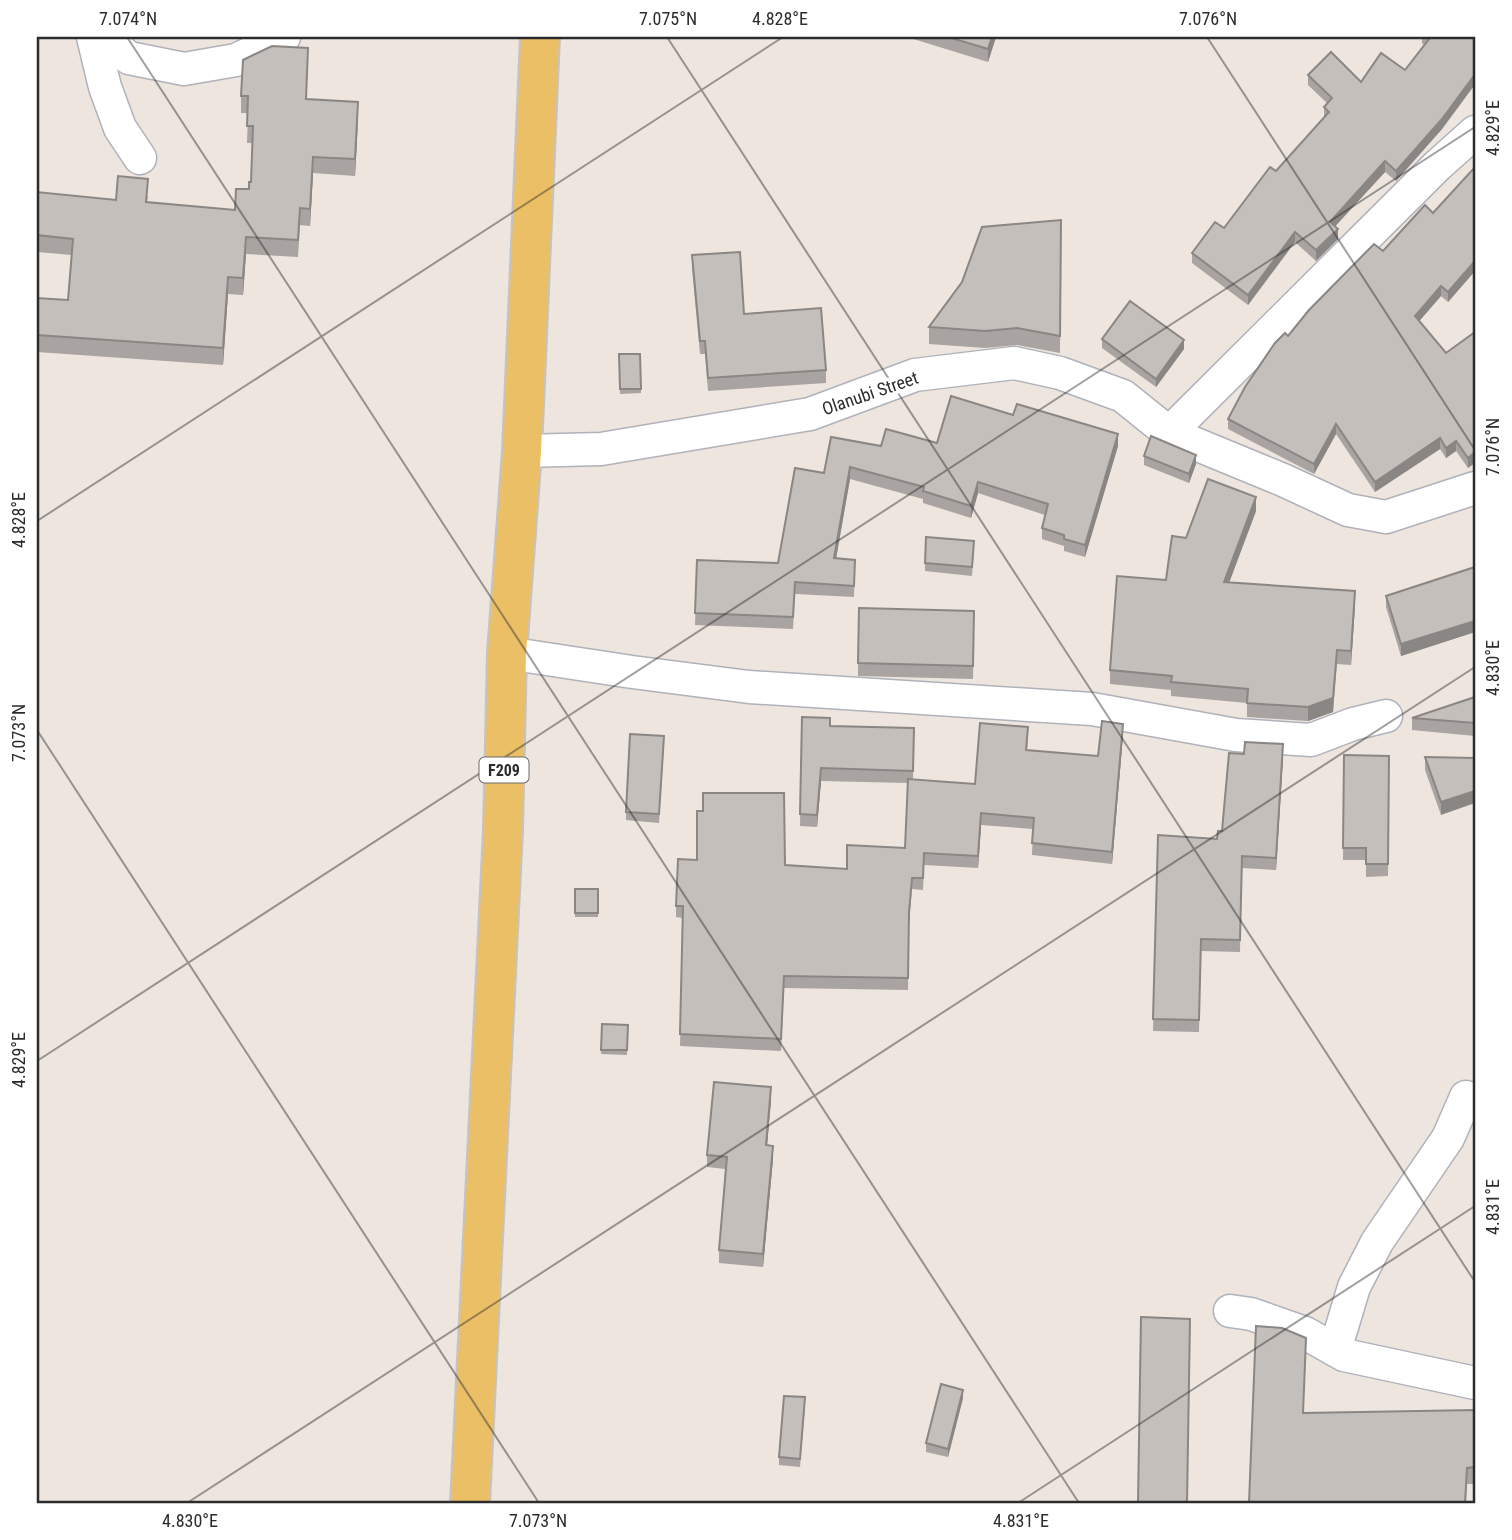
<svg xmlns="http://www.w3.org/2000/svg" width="1512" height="1540" viewBox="0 0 1512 1540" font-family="'Roboto Condensed',sans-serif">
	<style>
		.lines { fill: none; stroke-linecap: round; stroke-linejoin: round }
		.minor-casing { stroke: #afb2bb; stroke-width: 35 }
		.primary-casing { stroke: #c4c4c4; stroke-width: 42 }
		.minor { stroke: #fff; stroke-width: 32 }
		.primary { stroke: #ebbf65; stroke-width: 38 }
		.wall { fill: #a9a4a1 }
		.shaded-wall { fill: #8a8683 }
		.building { fill: #c5bfbb; stroke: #8a8683; stroke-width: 2 }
		.ticks { fill: none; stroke: #2c2c2c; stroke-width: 2; stroke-opacity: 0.45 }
		.labels { text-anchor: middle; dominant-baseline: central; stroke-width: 7; stroke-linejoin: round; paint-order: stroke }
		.shield { fill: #fff; stroke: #6b6b6b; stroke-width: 2 }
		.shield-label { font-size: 16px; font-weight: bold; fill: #2c2c2c }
		.street-label { font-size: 18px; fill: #2c2c2c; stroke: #fff }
		.neatline { fill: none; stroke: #2c2c2c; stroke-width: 2.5 }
		.ticks-label { font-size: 18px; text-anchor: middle; fill: #2c2c2c }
	</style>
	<rect width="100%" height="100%" fill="#ede5de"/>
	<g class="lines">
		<defs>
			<g id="minor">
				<path d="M93 37 105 87 120 128 140 158"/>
				<path d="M103 37 129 58 184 69 236 60 284 37"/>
				<path d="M1169 433 1437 166 1475 132"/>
				<path d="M522 451 601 449 810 414 915 375 1014 363 1060 373 1123 396 1169 433 1283 480 1348 510 1386 517 1475 488"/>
				<path d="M507 653 632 672 749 687 1092 709 1236 735 1311 740 1353 724 1386 716"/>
				<path d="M1230 1311 1251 1314 1305 1333 1344 1355 1475 1383"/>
				<path d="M1335 1350 1354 1287 1377 1242 1448 1138 1466 1097"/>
			</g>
			<path id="primary" d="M470 1503 503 830 507 653 522 451 540 37"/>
		</defs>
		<use href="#minor" class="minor-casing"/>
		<use href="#primary" class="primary-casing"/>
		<use href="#minor" class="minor"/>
		<use href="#primary" class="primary"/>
	</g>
	<g class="wall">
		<path d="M907 37H996L988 62Z"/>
		<path d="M1420 37H1475V89L1473 87 1442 129 1396 181 1385 172 1335 226 1338 239 1316 261 1295 242 1248 305 1192 263V253L1224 228 1324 118V107L1327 103 1308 85V75L1361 82 1405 70 1424 45 1422 43V38Z"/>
		<path d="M308 65 306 99 358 119 355 176 313 173 310 226 300 225 298 257 246 254 243 295 228 294 223 365 37 352V298L68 300 72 255 37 252V192L116 200 148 196 147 202 235 210 249 189 251 182 253 143H247L248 113H241V96Z"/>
		<path d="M1475 167V271L1448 302 1441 296 1419 321 1446 353 1475 332 1468 468 1456 451 1446 458 1440 449 1375 492 1336 434 1314 474 1228 429V419L1288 336 1383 251 1433 213Z"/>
		<path d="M1061 220 1060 353 1017 345 985 348 929 344V327Z"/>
		<path d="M692 255 744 314 826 370V383L708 391 705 354H700L692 268Z"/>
		<path d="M1102 339 1184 349 1156 387 1102 348Z"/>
		<path d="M619 354H640L641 393 620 394Z"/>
		<path d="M1013 415 1118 446 1085 557 1064 551V546L1042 539V528L1045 515 978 493 971 518 923 503V499L850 479 836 559 855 560 854 597 795 594 793 629 695 625 697 560 778 563 824 473 881 446 937 443Z"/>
		<path d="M1144 456 1196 464 1189 483 1144 465Z"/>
		<path d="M1256 511 1229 583 1355 605 1351 665 1337 664 1333 712 1308 721 1247 717V703L1171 696V690L1110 684V670L1166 580 1186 538Z"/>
		<path d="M974 550 972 576 925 571V563Z"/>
		<path d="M1475 567V632L1401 656 1386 607V596Z"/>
		<path d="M974 611 973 679 858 676V663Z"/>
		<path d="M1475 697V736L1412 730V718Z"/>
		<path d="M802 717 830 726 914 728 913 780 975 784 1028 739 1027 750 1098 756 1123 735 1112 864 1032 855 1033 829 981 825 978 868 924 865 923 890 912 889 909 924 908 990 784 988 781 1051 680 1046 683 918 676 917V906L785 865 847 869 905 848 908 783 821 781 817 827 800 826Z"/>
		<path d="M664 744 659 823 626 820V812Z"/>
		<path d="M1344 755 1389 756 1388 876 1366 877V860H1343Z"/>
		<path d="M1283 757 1276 870 1242 868 1240 952 1201 951 1199 1032 1153 1031 1158 835 1217 839 1222 831Z"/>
		<path d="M1425 757 1475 758 1441 815 1425 770Z"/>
		<rect x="575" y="889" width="23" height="28"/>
		<path d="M602 1024 628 1025 627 1055 601 1054Z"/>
		<path d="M771 1100 767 1145 773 1159 763 1267 719 1263V1250L725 1169 707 1167V1155Z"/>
		<path d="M1306 1354 1303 1413 1475 1410V1484H1467L1466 1503H1249Z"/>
		<path d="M963 1398 948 1457 926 1452V1443Z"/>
		<path d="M805 1406 800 1467 779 1465V1457Z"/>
	</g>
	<g class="shaded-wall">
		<path d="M992 37H996L988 62V49Z"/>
		<path d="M1473 77V87L1442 129 1396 181V171Z"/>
		<path d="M358 102V119L355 176V159Z"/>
		<path d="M313 157V173L310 226V209Z"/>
		<path d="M1385 161V172L1330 232V222Z"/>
		<path d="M1338 229V239L1316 261V250Z"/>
		<path d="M1295 232V242L1248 305V295Z"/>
		<path d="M246 237V254L243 295V278Z"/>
		<path d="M1475 261V271L1448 302V292Z"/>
		<path d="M228 277V294L223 365V348Z"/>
		<path d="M1441 286V296L1415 326V316Z"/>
		<path d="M1184 340V349L1156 387V379Z"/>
		<path d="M1336 424V434L1314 474V464Z"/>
		<path d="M1118 434V446L1085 557V545Z"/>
		<path d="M1440 438V449L1375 492V482Z"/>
		<path d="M1456 441V451L1446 458V448Z"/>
		<path d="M1475 452V463L1468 468V458Z"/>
		<path d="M1196 455V464L1189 483V474Z"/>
		<path d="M850 467V479L834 570V558Z"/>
		<path d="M978 482V493L971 518V506Z"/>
		<path d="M1256 497V511L1224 596V582Z"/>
		<path d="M1355 591V605L1351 665V651Z"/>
		<path d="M1475 621V632L1401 656V644Z"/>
		<path d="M1337 650 1333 712 1308 721V707Z"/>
		<path d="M1123 724V735L1112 864V852Z"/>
		<path d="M1283 744V757L1276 870V858Z"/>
		<path d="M821 768V781L817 827V815Z"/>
		<path d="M1475 791V803L1441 815V802Z"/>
		<path d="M981 813V825L978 868V856Z"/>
		<path d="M912 878 909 924 908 990 909 912Z"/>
		<path d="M771 1087V1100L766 1158V1145Z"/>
		<path d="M773 1146V1159L763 1267V1254Z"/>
		<path d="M963 1390V1398L948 1457V1449Z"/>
	</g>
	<g class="building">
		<path d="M948 37H992L988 49Z"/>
		<path d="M1427 37H1475V78L1473 77 1442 119 1396 171 1385 161 1330 222 1338 229 1316 250 1295 232 1248 295 1192 253 1215 222 1224 228 1270 167 1276 171 1329 112 1324 107 1332 98 1308 75 1331 52 1361 82 1381 53 1405 70 1429 39Z"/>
		<path d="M272 46 308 48 306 99 358 102 355 159 313 157 310 209 300 208 298 240 246 237 243 278 228 277 223 348 37 335V298L68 300 73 239 37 235V192L116 200 118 176 148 179 146 202 235 210 236 189H249V182H251L253 126H247L248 96H241L243 60Z"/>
		<path d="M1475 167V261L1448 292 1441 286 1415 316 1446 353 1475 332V452L1468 458 1456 441 1446 448 1440 438 1375 482 1336 424 1314 464 1228 419 1245 387 1275 343 1285 333 1288 336 1309 310 1374 244 1383 251 1425 205 1433 213Z"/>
		<path d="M1061 220 1060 336 1017 328 985 331 929 327 962 282 982 227Z"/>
		<path d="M740 252 744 314 821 308 826 370 708 378 705 341H700L692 255Z"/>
		<path d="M1130 301 1184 340 1156 379 1102 339Z"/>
		<path d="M619 354H640L641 389H620Z"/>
		<path d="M951 396 1013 415 1017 404 1118 434 1085 545 1064 539V535L1042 528 1048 504 978 482 971 506 923 491 924 487 850 467 834 558 855 560 854 586 795 582 793 617 695 613 697 560 778 563 795 468 824 473 831 437 881 446 886 429 937 443Z"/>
		<path d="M1151 436 1196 455 1189 474 1144 456Z"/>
		<path d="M1208 479 1256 497 1224 582 1355 591 1351 651 1337 650 1333 698 1308 707 1247 703 1248 689 1171 682 1172 676 1110 670 1117 576 1166 580 1172 536 1186 538Z"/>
		<path d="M926 537 974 541 972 567 925 563Z"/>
		<path d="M1475 567V621L1401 644 1386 596Z"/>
		<path d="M859 608 974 611 973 666 858 663Z"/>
		<path d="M1475 697V723L1412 718Z"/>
		<path d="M802 717 830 718V726L914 728 913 771 821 768 817 815 800 814Z"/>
		<path d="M1102 721 1123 724 1112 852 1032 843 1034 818 981 813 978 856 924 853 923 878H912L909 912 908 978 784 976 781 1039 680 1034 683 906H676L678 859 697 860V811H703V793H784L785 865 847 869V845L905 848 908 779 975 784 980 723 1028 727 1026 750 1098 756Z"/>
		<path d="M630 734 664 736 659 814 626 812Z"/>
		<path d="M1245 742 1283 744 1276 858 1242 856 1240 940 1201 939 1199 1020 1153 1019 1158 835 1217 839 1218 831H1222L1229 753 1244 754Z"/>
		<path d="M1344 755 1389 756 1388 864H1366V848H1343Z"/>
		<path d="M1425 757 1475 758V791L1441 802Z"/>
		<rect x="575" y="889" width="23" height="24"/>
		<path d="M602 1024 628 1025 627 1050H601Z"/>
		<path d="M714 1082 771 1087 766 1145 773 1146 763 1254 719 1250 727 1157 707 1155Z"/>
		<path d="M1141 1317 1190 1319 1187 1503H1138Z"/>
		<path d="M1256 1326 1282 1328 1306 1338 1303 1413 1475 1410V1467L1467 1468 1465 1503H1249Z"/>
		<path d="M941 1384 963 1390 948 1449 926 1443Z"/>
		<path d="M784 1396 805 1397 800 1459 779 1457Z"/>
	</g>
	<path class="ticks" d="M127 37 1079 1503M667 37 1475 1282M1207 37 1475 450M37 521 783 37M37 730 539 1503M37 1061 1475 127M187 1503 1475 667M1018 1503 1475 1206"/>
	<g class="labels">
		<rect class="shield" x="479.5" y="757.5" width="49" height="25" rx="5"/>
		<g class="shield-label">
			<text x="504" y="770">F209</text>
		</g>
		<g class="street-label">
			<text transform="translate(870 393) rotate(-19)">Olanubi Street</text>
		</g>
	</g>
	<rect width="1512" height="1540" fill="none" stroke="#ffffff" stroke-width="77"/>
	<rect x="38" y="38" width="1436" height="1464" class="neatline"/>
	<g class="ticks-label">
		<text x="128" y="25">7.074°N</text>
		<text x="668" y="25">7.075°N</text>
		<text x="780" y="25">4.828°E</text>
		<text x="1208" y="25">7.076°N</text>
		<text transform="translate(1493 128) rotate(-90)" y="6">4.829°E</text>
		<text transform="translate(1493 447) rotate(-90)" y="6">7.076°N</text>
		<text transform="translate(19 520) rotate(-90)" y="6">4.828°E</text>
		<text transform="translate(1493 668) rotate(-90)" y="6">4.830°E</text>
		<text transform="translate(19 733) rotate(-90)" y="6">7.073°N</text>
		<text transform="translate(19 1060) rotate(-90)" y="6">4.829°E</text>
		<text transform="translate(1493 1207) rotate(-90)" y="6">4.831°E</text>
		<text x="190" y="1527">4.830°E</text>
		<text x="538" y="1527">7.073°N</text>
		<text x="1021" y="1527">4.831°E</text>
	</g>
</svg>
